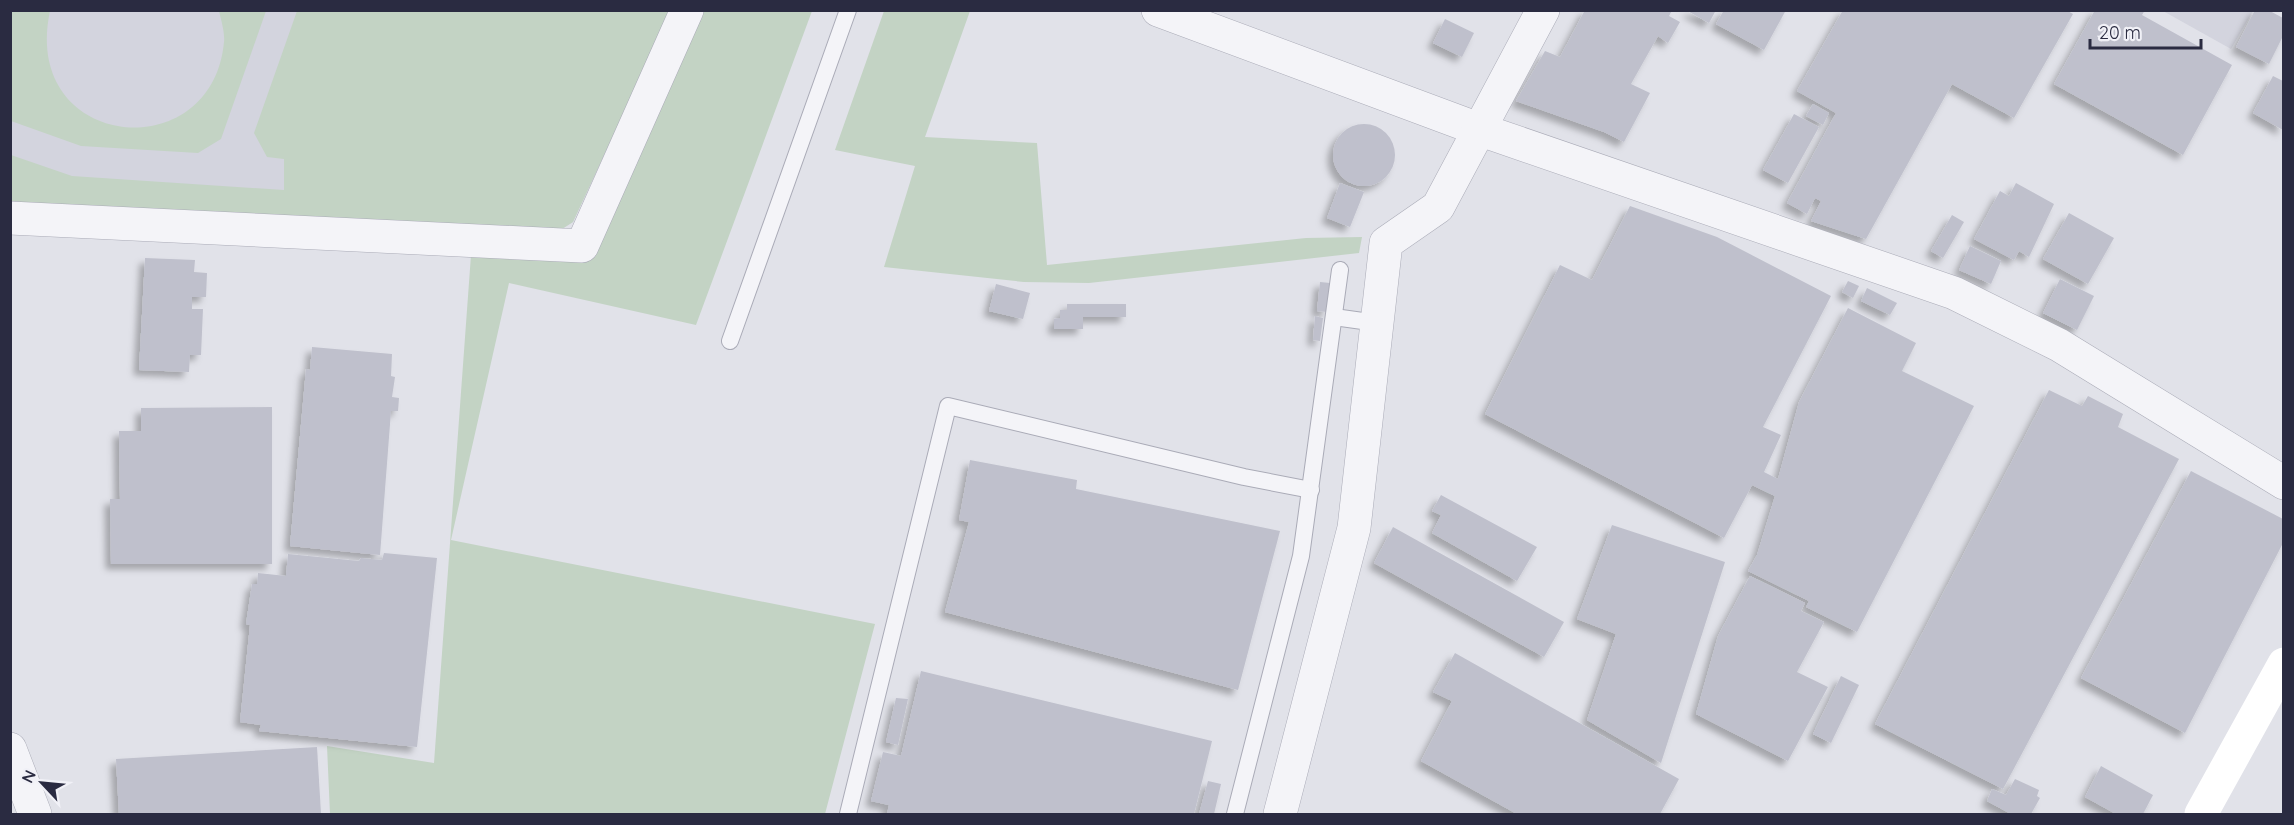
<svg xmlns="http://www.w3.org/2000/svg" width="2294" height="825" viewBox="0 0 2294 825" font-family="Quicksand,sans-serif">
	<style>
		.built { fill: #d3d4de }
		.grass { fill: #c3d3c4 }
		.building { fill: #bfc0cc; filter: url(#shadow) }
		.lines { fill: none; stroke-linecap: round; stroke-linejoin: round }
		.service-casing { stroke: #aaabb7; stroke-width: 18 }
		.minor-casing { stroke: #aaabb7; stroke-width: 34 }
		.service { stroke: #f4f4f8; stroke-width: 16 }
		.minor { stroke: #f4f4f8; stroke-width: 33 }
		.secondary { stroke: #fff; stroke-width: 33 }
	</style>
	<defs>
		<filter id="shadow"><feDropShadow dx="-5.5" dy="5.5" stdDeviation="3" flood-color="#0004"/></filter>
	</defs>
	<rect width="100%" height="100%" fill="#e1e2e9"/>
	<g class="built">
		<path d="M11 11H671L573 222 562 229 11 202Z"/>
		<path d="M2163 11H2253L2231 49Z"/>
	</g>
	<g class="grass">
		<path d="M10 11H50C20 150 212 170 224 42 225 32 221 20 219 11H266L221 139 198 153 81 146 11 121Z"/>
		<path d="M297 11H671L573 222 562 229 11 202V155L72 176 284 190V159L267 157 254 133Z"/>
		<path d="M704 11H812L696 325 509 283 451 540 875 624 825 814H330L327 746 434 763 471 255 591 257Z"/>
		<path d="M884 11H970L925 137 1037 143 1047 265 1306 238 1362 237 1359 253 1089 283 1024 282 884 267 915 166 835 150Z"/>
	</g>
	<g class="building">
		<path d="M1585 10H1672L1669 16 1680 22 1668 43 1658 36 1631 84 1650 93 1624 142 1604 132 1516 101 1545 51 1560 57Z"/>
		<path d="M1686 10H1716L1709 23Z"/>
		<path d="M1724 10H1786L1764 50 1716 24Z"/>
		<path d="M1843 10H2066L2073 14 2014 118 1952 84 1866 239 1811 221 1821 201 1815 198 1807 214 1787 203 1836 113 1797 91Z"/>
		<path d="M2095 10H2145L2142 15 2232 65 2183 155 2054 84Z"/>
		<path d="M2255 10H2268L2283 18V36L2269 64 2236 47Z"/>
		<path d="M1445 19 1474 33 1462 57 1433 43Z"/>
		<path d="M2273 76 2283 81V130L2253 113Z"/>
		<path d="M1813 104 1829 113 1823 125 1806 116Z"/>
		<path d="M1794 114 1819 127 1788 183 1763 170Z"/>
		<circle cx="1364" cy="155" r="31"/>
		<path d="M1340 183 1364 192 1350 227 1327 218Z"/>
		<path d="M2016 183 2054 204 2029 257 2019 251 2014 260 1974 239 2000 191 2009 196Z"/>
		<path d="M1630 206 1717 237 1831 296 1763 427 1781 435 1764 472 1778 479 1799 402 1848 308 1916 343 1902 371 1974 406 1857 632 1806 607 1809 601 1748 571 1757 555 1775 496 1752 485 1724 538 1485 414 1560 265 1592 280Z"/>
		<path d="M2069 213 2114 238 2088 284 2043 259Z"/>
		<path d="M1952 215 1964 222 1943 258 1931 251Z"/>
		<path d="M1970 246 2001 261 1991 284 1959 270Z"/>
		<path d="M145 258 195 260 194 272 207 273 206 297H192V309H203L201 355H190L189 372 139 370Z"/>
		<path d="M2060 279 2094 296 2077 330 2043 313Z"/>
		<path d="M1848 281 1859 286 1853 298 1842 292Z"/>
		<path d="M1320 282 1330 283 1327 312 1317 311Z"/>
		<path d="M996 284 1030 293 1023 319 989 311Z"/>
		<path d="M1867 288 1897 303 1890 315 1861 301Z"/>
		<path d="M1067 304H1126V317H1083V329H1054V319L1060 318V310H1067Z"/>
		<path d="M1315 316 1323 318 1320 341 1313 340Z"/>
		<path d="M312 347 392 354 391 376 395 377 392 397 399 398 398 411H391L380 555 290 546 306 369 310 370Z"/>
		<path d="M2049 390 2082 406 2088 396 2123 414 2118 427 2179 459 2003 789 1875 724Z"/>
		<path d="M272 407V564H111L110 499H120L119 431H141V408Z"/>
		<path d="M970 460 1077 480 1076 489 1280 531 1238 690 945 612 969 522 959 520Z"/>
		<path d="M2191 471 2283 519V543L2185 733 2081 678Z"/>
		<path d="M1441 495 1537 547 1517 581 1432 533 1441 515 1432 511Z"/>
		<path d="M1612 525 1725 562 1661 763 1587 720 1616 634 1577 619Z"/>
		<path d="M1393 527 1564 622 1544 657 1374 563Z"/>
		<path d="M384 553 437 558 417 747 259 731 261 725 240 722 250 625 246 624 252 584H257L258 573 286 576 288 554 359 561 361 558 382 560Z"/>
		<path d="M1750 576 1805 603 1801 611 1824 622 1797 672 1828 687 1788 761 1696 714 1718 636Z"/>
		<path d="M1455 653 1679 779 1660 814H1517L1421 761 1452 701 1433 692Z"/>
		<path d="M921 671 1212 741 1194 814H887L889 805 871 801 883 752 901 756Z"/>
		<path d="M1841 676 1859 685 1831 743 1813 734Z"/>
		<path d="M896 698 908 699 898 745 886 742Z"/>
		<path d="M317 747 321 814H119L116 759Z"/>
		<path d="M2101 766 2153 795 2143 814H2116L2085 797Z"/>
		<path d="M2015 779 2039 790 2037 796 2040 798 2031 814H2011L1987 801 1992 789 2006 795Z"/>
		<path d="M1208 781 1221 784 1214 814H1199Z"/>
	</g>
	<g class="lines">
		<defs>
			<g id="service">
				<path d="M1334 317 1377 323"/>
				<path d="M730 341 848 10"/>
				<path d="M848 814 948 406 1244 477 1311 490"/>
				<path d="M1235 814 1301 556 1340 270"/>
			</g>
			<g id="minor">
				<path d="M1158 10 1478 129 1954 293 2059 345 2284 483"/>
				<path d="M10 218 582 246 687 10"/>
				<path d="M10 749 35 814"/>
				<path d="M1280 814 1354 528 1386 243 1438 207 1543 10"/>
			</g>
		</defs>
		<use href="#service" class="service-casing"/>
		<use href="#minor" class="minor-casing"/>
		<use href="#service" class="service"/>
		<use href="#minor" class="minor"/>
		<path class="secondary" d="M2201 814 2284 664"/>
	</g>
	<rect width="2294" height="825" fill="none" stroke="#2a2b41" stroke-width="24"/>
	<g transform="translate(42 783) rotate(296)" stroke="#f1f1f7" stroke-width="4.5" paint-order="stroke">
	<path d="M0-4.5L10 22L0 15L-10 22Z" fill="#2a2b41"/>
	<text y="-9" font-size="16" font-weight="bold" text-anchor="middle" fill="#2a2b41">N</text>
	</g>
	<path d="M2090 39v9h111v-9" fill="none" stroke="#2a2b41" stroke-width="3"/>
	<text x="2099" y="39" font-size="18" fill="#2a2b41" stroke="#f1f1f7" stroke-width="4.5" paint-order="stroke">20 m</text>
</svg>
